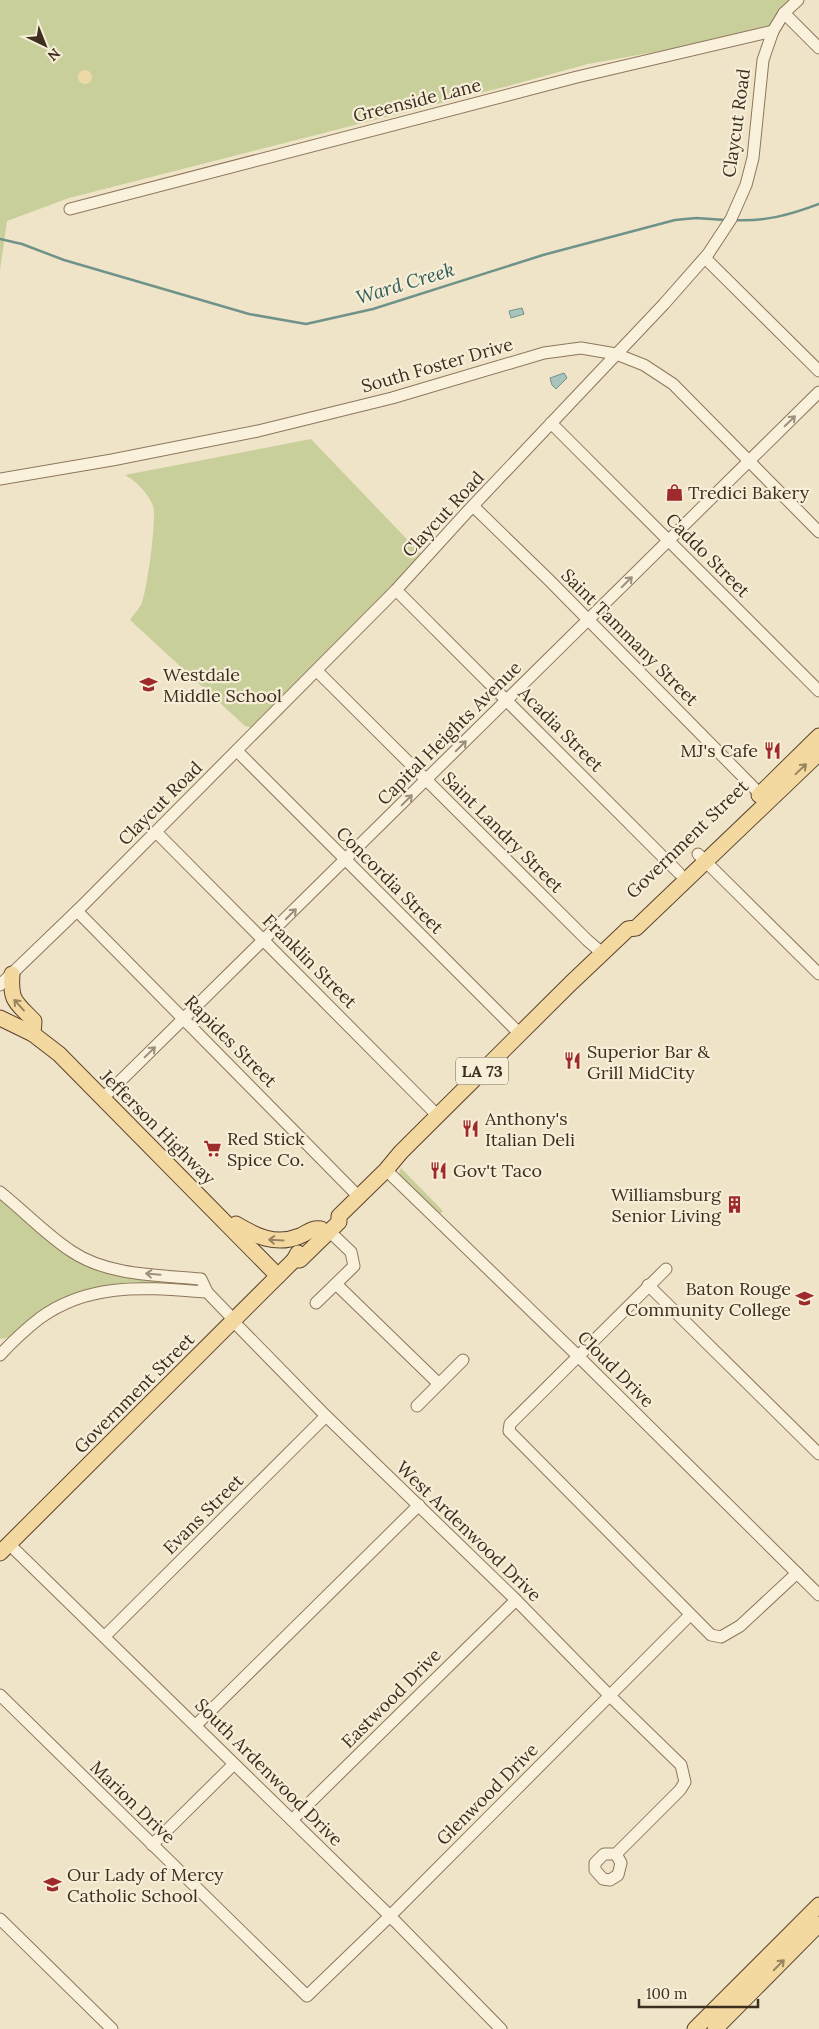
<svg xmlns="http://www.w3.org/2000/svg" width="819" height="2029" viewBox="0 0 819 2029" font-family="Lora,serif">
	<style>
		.green { fill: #c9cf9b }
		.sand { fill: #ecd9a5 }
		.water { fill: #a9c4bc; stroke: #6f938a }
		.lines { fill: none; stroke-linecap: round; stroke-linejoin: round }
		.stream { stroke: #6f938a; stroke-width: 2.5 }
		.minor-casing { stroke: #8d765c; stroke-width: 13 }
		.major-casing { stroke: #5b4430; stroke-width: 17 }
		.minor { stroke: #faf1dc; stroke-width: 11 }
		.major { stroke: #f3d9a0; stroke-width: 15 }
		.oneway { stroke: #9c907e }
		.oneway2 { stroke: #988460 }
		.labels { text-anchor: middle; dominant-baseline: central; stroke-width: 4.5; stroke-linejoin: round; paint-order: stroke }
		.shield { fill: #f7eed8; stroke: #756857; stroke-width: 1 }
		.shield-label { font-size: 16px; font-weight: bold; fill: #3d2e20 }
		.street-label { font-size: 18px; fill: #3d2e20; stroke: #f7eed8 }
		.poi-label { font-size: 18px; fill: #3d2e20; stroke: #f7eed8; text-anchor: start }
		.water-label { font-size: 19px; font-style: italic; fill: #2f5d5a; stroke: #f7eed8 }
	</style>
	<rect width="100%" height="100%" fill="#f0e4c8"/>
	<g class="green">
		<path d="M0 0H802L773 31 588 64 508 86 69 198 7 221 0 270Z"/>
		<path d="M311 439 423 556 253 728 245 726 130 620C133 615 138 610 141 605 147 592 157 518 153 506 148 493 136 481 125 475Z"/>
		<path d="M401 1168 443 1211 441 1213H437L401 1178 399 1172Z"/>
		<path d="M0 1195 79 1259 197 1284 196 1286 120 1284 79 1292 60 1300 12 1337 0 1339Z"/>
	</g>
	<circle class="sand" cx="85" cy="77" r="7"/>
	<g class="water">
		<path d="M522 308 524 314 511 318 509 311Z"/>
		<path d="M564 373 567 378 556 389 552 385 550 378Z"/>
	</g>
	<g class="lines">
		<g class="stream">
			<path d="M733 220C764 222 790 215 819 204"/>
			<path d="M0 239 22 244 64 260 249 314 306 324 373 309 543 255 675 220 696 218 725 220"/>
		</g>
		<defs>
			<g id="minor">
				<path d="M784 13 819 48"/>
				<path d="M70 209 577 77 773 31"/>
				<path d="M705 258 819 371"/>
				<path d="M551 423 819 691"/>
				<path d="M0 479 112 460 258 431 392 398 544 353 581 348 616 354 644 365 673 384 819 532"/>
				<path d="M473 506 548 579 760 794"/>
				<path d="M396 590 679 873"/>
				<path d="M317 671 587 940 602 953"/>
				<path d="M237 751 520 1034"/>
				<path d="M156 832 438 1116"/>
				<path d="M698 854 819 974"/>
				<path d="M77 911 359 1197"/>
				<path d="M0 985 83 905 396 590 467 512 664 304 708 254 731 219 746 185 753 158 763 60 773 31 784 13 798 0"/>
				<path d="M103 1098 819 392"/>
				<path d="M386 1170 578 1356 819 1595"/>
				<path d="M0 1192C24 1211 45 1234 71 1251 108 1276 158 1275 201 1279L207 1292"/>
				<path d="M666 1269 510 1424 509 1431 711 1635 721 1637 740 1626 797 1573"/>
				<path d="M336 1284 439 1384"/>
				<path d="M648 1285 819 1454"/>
				<path d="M316 1303 354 1266 351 1252 329 1231"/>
				<path d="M233 1321 326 1416 516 1600 609 1695 681 1765 685 1782 680 1790 616 1854 621 1863 618 1875 610 1880 603 1879 595 1870V1863L604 1854H616"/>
				<path d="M0 1355C12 1342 26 1329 40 1318 91 1281 148 1288 207 1292L234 1320"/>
				<path d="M417 1406 463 1360"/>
				<path d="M9 1544 390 1916 501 2029"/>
				<path d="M105 1636 326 1416"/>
				<path d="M0 1695 307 1996 390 1916 690 1615"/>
				<path d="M196 1725 419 1505"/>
				<path d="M292 1820 516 1600"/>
				<path d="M152 1845 234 1764"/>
				<path d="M0 1919 112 2029"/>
			</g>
			<g id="major">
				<path d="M759 795 819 736"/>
				<path d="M12 974C10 1002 16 1002 34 1021L33 1034"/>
				<path d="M0 1018 33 1034 59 1054 278 1276"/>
				<path d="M236 1224C256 1236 275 1246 300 1236 309 1232 310 1228 321 1229"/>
				<path d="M294 1260H300L339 1222V1216L386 1170 401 1152 571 983 628 929 636 928 819 753"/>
				<path d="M0 1553 294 1260 298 1253"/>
				<path d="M695 2029 819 1905"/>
				<path d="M715 2029 819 1924"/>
			</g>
		</defs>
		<use href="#minor" class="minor-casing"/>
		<use href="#major" class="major-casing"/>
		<use href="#minor" class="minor"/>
		<use href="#major" class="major"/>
	</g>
	<defs><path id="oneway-shaft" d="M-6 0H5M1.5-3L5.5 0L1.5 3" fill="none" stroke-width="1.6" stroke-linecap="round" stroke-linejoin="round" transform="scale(1.25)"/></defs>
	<g class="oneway">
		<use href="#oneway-shaft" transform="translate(790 421) rotate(-44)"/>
		<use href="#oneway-shaft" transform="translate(627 582) rotate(-45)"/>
		<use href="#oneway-shaft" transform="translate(461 746) rotate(-45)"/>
		<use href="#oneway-shaft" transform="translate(407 800) rotate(-45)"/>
		<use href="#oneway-shaft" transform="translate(291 914) rotate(-45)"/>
		<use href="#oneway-shaft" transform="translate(150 1052) rotate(-44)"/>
		<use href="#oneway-shaft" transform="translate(153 1274) rotate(-175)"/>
	</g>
	<g class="oneway2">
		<use href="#oneway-shaft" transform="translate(801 769) rotate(-43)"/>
		<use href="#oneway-shaft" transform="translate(19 1005) rotate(-132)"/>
		<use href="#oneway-shaft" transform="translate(276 1240) rotate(-177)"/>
		<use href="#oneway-shaft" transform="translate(779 1965) rotate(-45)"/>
	</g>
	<defs>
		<symbol id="shop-bare" viewBox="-9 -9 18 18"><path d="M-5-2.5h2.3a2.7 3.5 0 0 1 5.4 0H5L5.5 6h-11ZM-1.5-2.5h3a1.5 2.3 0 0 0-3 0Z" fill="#9e2a2b" stroke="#f7eed8" stroke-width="2.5" paint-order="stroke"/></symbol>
		<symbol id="school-bare" viewBox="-9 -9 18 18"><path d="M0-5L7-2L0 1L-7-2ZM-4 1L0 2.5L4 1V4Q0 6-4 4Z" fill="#9e2a2b" stroke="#f7eed8" stroke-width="2.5" paint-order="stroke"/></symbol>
		<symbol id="restaurant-bare" viewBox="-9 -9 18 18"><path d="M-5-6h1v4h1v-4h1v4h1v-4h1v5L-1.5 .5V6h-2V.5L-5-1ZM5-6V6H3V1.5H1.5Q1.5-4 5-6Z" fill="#9e2a2b" stroke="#f7eed8" stroke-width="2.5" paint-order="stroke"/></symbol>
		<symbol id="supermarket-bare" viewBox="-9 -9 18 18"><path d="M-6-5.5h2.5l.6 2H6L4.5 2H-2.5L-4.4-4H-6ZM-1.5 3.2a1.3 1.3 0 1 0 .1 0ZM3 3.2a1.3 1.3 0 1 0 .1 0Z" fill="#9e2a2b" stroke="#f7eed8" stroke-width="2.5" paint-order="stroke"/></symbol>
		<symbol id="building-bare" viewBox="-9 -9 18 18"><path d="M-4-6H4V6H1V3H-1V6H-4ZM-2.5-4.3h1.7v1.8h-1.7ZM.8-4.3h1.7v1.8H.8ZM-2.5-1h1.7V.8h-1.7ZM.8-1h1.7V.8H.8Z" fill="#9e2a2b" stroke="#f7eed8" stroke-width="2.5" paint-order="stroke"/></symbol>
		<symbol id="university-bare" viewBox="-9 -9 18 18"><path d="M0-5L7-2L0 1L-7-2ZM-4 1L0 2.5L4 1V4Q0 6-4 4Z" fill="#9e2a2b" stroke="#f7eed8" stroke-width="2.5" paint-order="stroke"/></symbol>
	</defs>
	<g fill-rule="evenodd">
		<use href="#shop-bare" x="662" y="480" width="25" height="25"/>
		<use href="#school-bare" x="136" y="672" width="25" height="25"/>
		<use href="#restaurant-bare" x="760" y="738" width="25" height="25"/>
		<use href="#restaurant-bare" x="560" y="1048" width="25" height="25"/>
		<use href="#restaurant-bare" x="458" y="1116" width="25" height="25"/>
		<use href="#supermarket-bare" x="200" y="1136" width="25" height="25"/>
		<use href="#restaurant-bare" x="426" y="1158" width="25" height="25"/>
		<use href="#building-bare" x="722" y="1192" width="25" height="25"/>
		<use href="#university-bare" x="792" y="1286" width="25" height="25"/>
		<use href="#school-bare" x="40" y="1872" width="25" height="25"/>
	</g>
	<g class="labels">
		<rect class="shield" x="456" y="1057.5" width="52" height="27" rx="4"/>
		<g class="shield-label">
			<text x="482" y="1071">LA 73</text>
		</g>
		<g class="street-label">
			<text transform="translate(417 100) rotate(-14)">Greenside Lane</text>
			<text transform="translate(736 123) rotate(-82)">Claycut Road</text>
			<text transform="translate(437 365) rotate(-16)">South Foster Drive</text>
			<text transform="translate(443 514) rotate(-47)">Claycut Road</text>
			<text transform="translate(708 555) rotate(45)">Caddo Street</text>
			<text transform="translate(630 637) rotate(45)">Saint Tammany Street</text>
			<text transform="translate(561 729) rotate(45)">Acadia Street</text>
			<text transform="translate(449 733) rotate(-45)">Capital Heights Avenue</text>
			<text transform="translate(160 803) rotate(-45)">Claycut Road</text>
			<text transform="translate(503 832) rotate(45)">Saint Landry Street</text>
			<text transform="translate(687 839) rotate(-44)">Government Street</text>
			<text transform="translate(390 880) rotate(45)">Concordia Street</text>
			<text transform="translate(310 961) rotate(45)">Franklin Street</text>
			<text transform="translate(231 1041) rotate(45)">Rapides Street</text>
			<text transform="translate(158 1127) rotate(45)">Jefferson Highway</text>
			<text transform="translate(616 1369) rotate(45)">Cloud Drive</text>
			<text transform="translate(134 1393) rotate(-45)">Government Street</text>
			<text transform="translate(203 1514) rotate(-45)">Evans Street</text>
			<text transform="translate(469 1531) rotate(44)">West Ardenwood Drive</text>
			<text transform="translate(391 1698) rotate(-45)">Eastwood Drive</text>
			<text transform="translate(269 1772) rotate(45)">South Ardenwood Drive</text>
			<text transform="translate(487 1794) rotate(-45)">Glenwood Drive</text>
			<text transform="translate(133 1802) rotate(44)">Marion Drive</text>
		</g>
		<g class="poi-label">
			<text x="688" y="492">Tredici Bakery</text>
			<text x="163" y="674">Westdale<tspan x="163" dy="21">Middle School</tspan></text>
			<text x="758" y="750" text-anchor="end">MJ's Cafe</text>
			<text x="587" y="1051">Superior Bar &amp;<tspan x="587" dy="21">Grill MidCity</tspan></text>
			<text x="485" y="1118">Anthony's<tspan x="485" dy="21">Italian Deli</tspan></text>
			<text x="227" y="1138">Red Stick<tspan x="227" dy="21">Spice Co.</tspan></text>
			<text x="453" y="1170">Gov't Taco</text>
			<text x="721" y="1194" text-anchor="end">Williamsburg<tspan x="721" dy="21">Senior Living</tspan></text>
			<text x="791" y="1288" text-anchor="end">Baton Rouge<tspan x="791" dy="21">Community College</tspan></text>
			<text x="67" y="1874">Our Lady of Mercy<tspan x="67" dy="21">Catholic School</tspan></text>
		</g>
		<g class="water-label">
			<text transform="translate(405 283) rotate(-17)">Ward Creek</text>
		</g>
	</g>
	<g transform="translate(45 45) rotate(137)" stroke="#f7eed8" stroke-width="4" paint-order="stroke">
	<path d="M0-4L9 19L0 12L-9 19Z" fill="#3d2e20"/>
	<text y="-8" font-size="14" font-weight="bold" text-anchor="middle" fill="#3d2e20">N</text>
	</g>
	<path d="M639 1999v8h119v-8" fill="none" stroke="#3d2e20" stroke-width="2.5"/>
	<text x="646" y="1999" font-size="15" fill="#3d2e20" stroke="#f7eed8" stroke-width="4" paint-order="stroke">100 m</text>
</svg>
